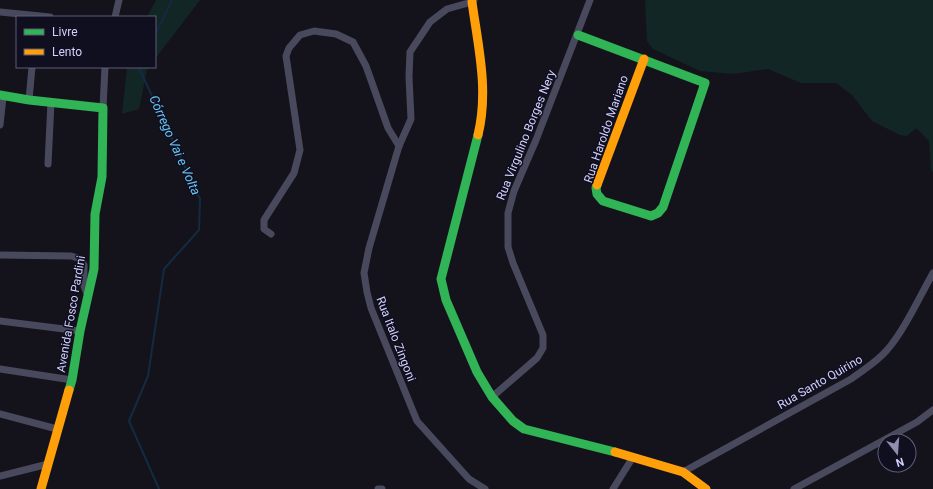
<svg xmlns="http://www.w3.org/2000/svg" width="933" height="489" viewBox="0 0 933 489" font-family="Roboto,sans-serif">
	<style>
		.green { fill: #122625 }
		.lines { fill: none; stroke-linecap: round; stroke-linejoin: round }
		.stream { stroke: #122b41; stroke-width: 2 }
		.street { stroke: #48495c; stroke-width: 7 }
		.fast { stroke: #30b455; stroke-width: 9 }
		.slow { stroke: #ff9f0a; stroke-width: 9 }
		.labels { text-anchor: middle; dominant-baseline: central; stroke-width: 3; stroke-linejoin: round; paint-order: stroke }
		.street-label { font-size: 12px; fill: #d1d1fb; stroke: #100f20 }
		.water-label { font-size: 13px; font-style: italic; fill: #67c3f3; stroke: #100f20 }
	</style>
	<rect width="100%" height="100%" fill="#14131c"/>
	<g class="green">
		<path d="M156 0H200L155 59V17H147Z"/>
		<path d="M645 0H933V173L931 170 929 141 916 128 907 136 900 135 872 121 852 95 836 83H801L768 69 733 74 700 71 653 49 647 41Z"/>
		<path d="M127 67H149L147 70 139 109 122 114Z"/>
	</g>
	<g class="lines">
		<g class="stream">
			<path d="M155 35 172 0"/>
			<path d="M139 67V68L200 199 199 230 164 269 148 376 129 421 159 489"/>
		</g>
		<g class="street">
			<path d="M474 0 472 2 447 9 430 22 410 52 409 77 411 119 399 146 369 248 364 273 367 292 371 308 417 421 469 479 485 489"/>
			<path d="M0 12 50 17"/>
			<path d="M115 17 119 0"/>
			<path d="M29 100 32 67"/>
			<path d="M103 108 105 67"/>
			<path d="M0 125 3 97"/>
			<path d="M48 164 51 102"/>
			<path d="M271 234 264 229V220L294 173 300 150 286 56 289 48 300 35 314 31 336 34 353 42 366 66 388 128 399 146"/>
			<path d="M0 255 71 256 81 259 84 265V286L88 296"/>
			<path d="M0 321 80 331"/>
			<path d="M0 369 72 380"/>
			<path d="M492 397 537 358 543 348V335L513 263 508 247V213L514 191 536 140 590 0"/>
			<path d="M0 414 57 429"/>
			<path d="M683 472 851 379C863 370 877 362 887 350 904 331 920 296 933 273"/>
			<path d="M0 476 48 464"/>
			<path d="M378 489H382"/>
			<path d="M613 489 633 457"/>
			<path d="M794 489 917 422 933 410"/>
		</g>
		<g class="fast">
			<path d="M578 35 705 83 663 207 658 213 651 216 603 201 597 194 596 188 597 185"/>
			<path d="M0 95 29 100 103 108 102 177 95 214 94 269 80 331 72 380 69 390"/>
			<path d="M478 135 441 279 446 300 477 372 492 397 513 421 524 429 615 452"/>
		</g>
		<g class="slow">
			<path d="M472 2C478 46 489 90 478 135"/>
			<path d="M597 185 644 59"/>
			<path d="M615 452 683 472 706 489"/>
			<path d="M41 489 69 390"/>
		</g>
	</g>
	<g class="labels">
		<g class="street-label">
			<text transform="translate(606 129) rotate(-71)">Rua Haroldo Mariano</text>
			<text transform="translate(526 135) rotate(-68)">Rua Virgulino Borges Nery</text>
			<text transform="translate(71 314) rotate(-80)">Avenida Fosco Pardini</text>
			<text transform="translate(396 339) rotate(69)">Rua Italo Zingoni</text>
			<text transform="translate(820 382) rotate(-30)">Rua Santo Quirino</text>
		</g>
		<g class="water-label">
			<text transform="translate(175 145) rotate(66)">Córrego Vai e Volta</text>
		</g>
	</g>
	<rect x="16" y="16" width="140" height="52" fill="#100f20" stroke="#5d5d78"/>
	<rect x="24" y="29" width="20" height="6" fill="#30b455" stroke="#5d5d78"/>
	<text x="52" y="36" font-size="12" fill="#d1d1fb">Livre</text>
	<rect x="24" y="49" width="20" height="6" fill="#ff9f0a" stroke="#5d5d78"/>
	<text x="52" y="56" font-size="12" fill="#d1d1fb">Lento</text>
	<g transform="translate(897 453) rotate(163)"><circle r="19" fill="#100f20" stroke="#5d5d78"/>
	<path d="M0-3L7 15L0 10L-7 15Z" fill="#8f8ead"/>
	<text y="-6" font-size="11" font-weight="bold" text-anchor="middle" fill="#d1d1fb">N</text>
	</g>
</svg>
